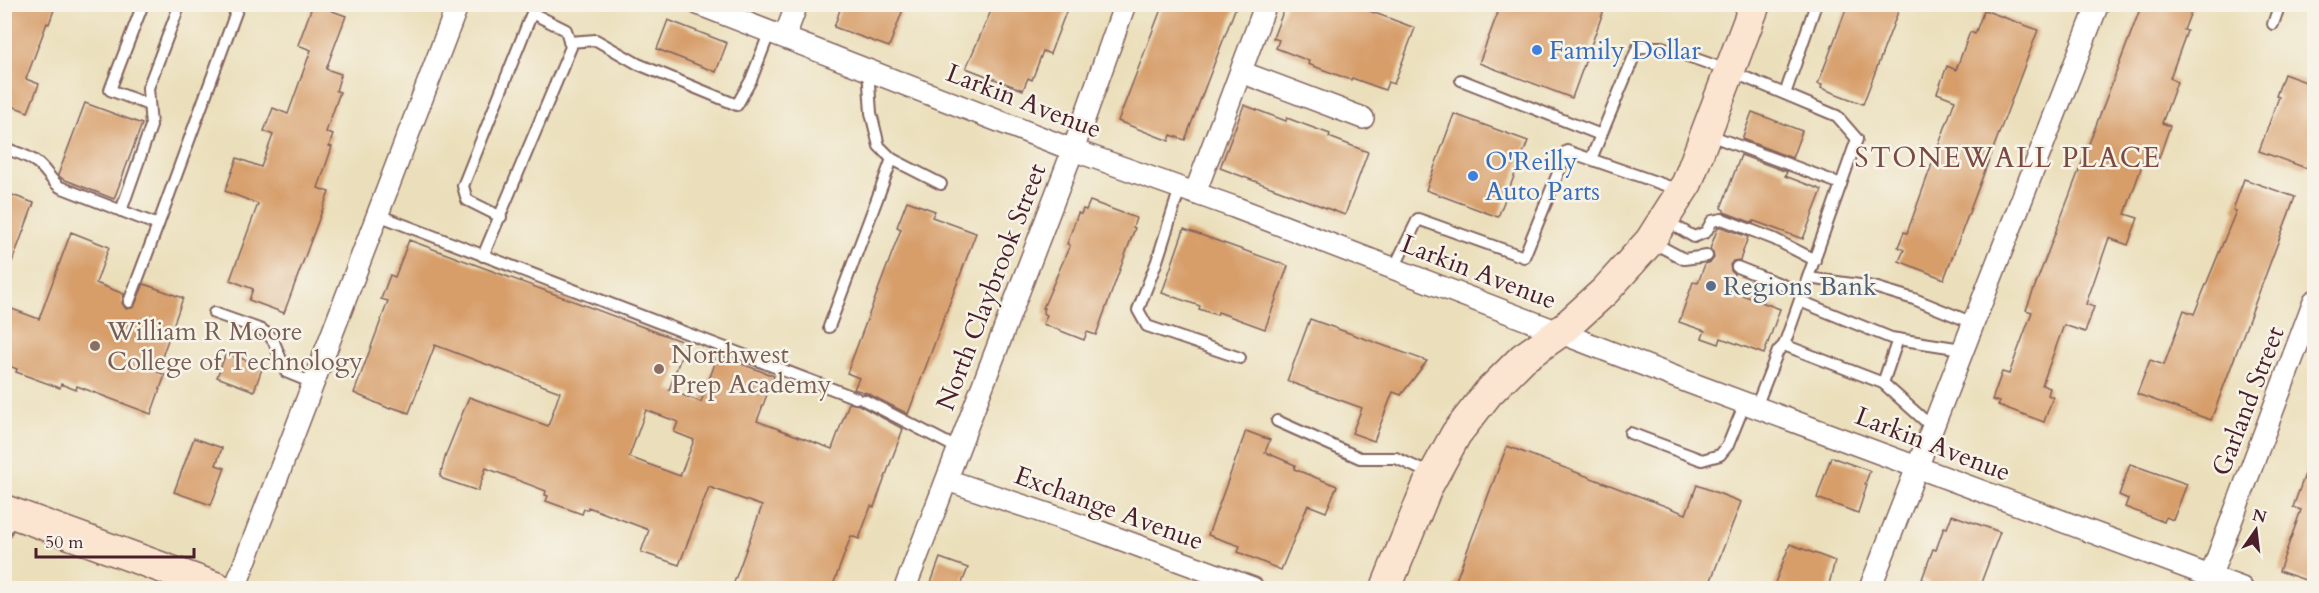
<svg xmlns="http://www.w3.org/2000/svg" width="2319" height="593" viewBox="0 0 2319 593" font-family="Cardo,serif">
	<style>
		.building { fill: #d79e6b; fill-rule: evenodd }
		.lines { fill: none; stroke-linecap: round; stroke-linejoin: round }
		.lane-casing { stroke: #82625d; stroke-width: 14 }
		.street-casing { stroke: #82625d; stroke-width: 24 }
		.secondary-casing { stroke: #82625d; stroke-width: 33 }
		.lane { stroke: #fff; stroke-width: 10 }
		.street { stroke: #fff; stroke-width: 21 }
		.secondary { stroke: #fce5d0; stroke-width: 30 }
		.shop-dot { fill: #3f7fe0; stroke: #f7f3e8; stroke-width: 2 }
		.service-dot { fill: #5c6f8a; stroke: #f7f3e8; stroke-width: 2 }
		.education-dot { fill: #8d6e63; stroke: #f7f3e8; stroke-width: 2 }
		.labels { text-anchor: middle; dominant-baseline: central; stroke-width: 5; stroke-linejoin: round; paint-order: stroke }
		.shop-label { font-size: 26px; fill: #366cbe; stroke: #f7f3e8; text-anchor: start }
		.street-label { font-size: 26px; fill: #4a1f2b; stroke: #f7f3e8 }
		.service-label { font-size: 26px; fill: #4e5e75; stroke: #f7f3e8; text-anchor: start }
		.education-label { font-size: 26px; fill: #785e54; stroke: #f7f3e8; text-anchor: start }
		.quarter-label { font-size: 28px; letter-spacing: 1.5px; fill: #7b4b41; stroke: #f7f3e8 }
	</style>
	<rect width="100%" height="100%" fill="#f7f3e8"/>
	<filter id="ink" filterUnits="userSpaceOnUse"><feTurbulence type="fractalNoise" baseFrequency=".0167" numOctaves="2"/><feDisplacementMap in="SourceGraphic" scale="12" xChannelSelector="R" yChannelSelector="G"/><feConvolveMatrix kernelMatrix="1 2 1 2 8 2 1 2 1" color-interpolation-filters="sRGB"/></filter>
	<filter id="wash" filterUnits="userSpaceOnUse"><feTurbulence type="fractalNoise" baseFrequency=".008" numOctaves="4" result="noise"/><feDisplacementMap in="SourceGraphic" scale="24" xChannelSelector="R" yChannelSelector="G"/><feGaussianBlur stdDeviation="1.35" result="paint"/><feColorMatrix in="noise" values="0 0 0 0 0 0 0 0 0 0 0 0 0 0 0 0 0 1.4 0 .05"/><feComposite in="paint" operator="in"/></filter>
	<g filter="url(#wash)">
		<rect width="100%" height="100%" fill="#ebdfbb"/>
		<g id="blocks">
			<g class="building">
				<path d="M4 4H56L49 24 47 23 26 79 39 84 28 112 4 103Z"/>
				<path d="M313 4 346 16 326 69 341 74 336 91 340 92 326 132 333 135 329 146 332 147 318 188 329 192 284 313 249 300 253 289 230 280 258 204 225 191 237 158 261 167 273 135 264 131 273 108 288 114 311 50 298 45Z"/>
				<path d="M842 4H905L889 47 834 27Z"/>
				<path d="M994 4H1069L1050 54 1043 51 1032 80 1028 78 1023 90 966 68Z"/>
				<path d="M1163 4H1237L1185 140 1171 135 1169 141 1118 121Z"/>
				<path d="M1286 4H1351L1415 28 1394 84 1388 82 1385 90 1352 78 1351 80 1308 64 1309 61 1276 48 1279 40 1273 38Z"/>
				<path d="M1501 4H1606L1572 98 1479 63Z"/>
				<path d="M1848 4H1901L1863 104 1821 88 1822 85 1818 84Z"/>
				<path d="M2142 4H2194L2184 30 2187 31 2170 78 2177 82 2162 123 2170 126 2159 158 2146 154 2125 214 2138 218 2128 245 2109 238 2086 304 2094 307 2085 332 2064 325 2042 385 2050 388 2048 395 2053 397 2044 422 1998 405 1999 402 1992 400 2002 372 2009 374 2032 312 2026 310Z"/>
				<path d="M1984 10 2038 30 1944 279 1899 261 1904 250 1898 247 1904 232 1907 233 1955 100 1937 93 1947 66 1956 70 1970 32 1975 34Z"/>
				<path d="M668 20 727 43 716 72 657 49Z"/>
				<path d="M2284 74 2314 85V144L2306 168 2259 151 2279 97 2276 96Z"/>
				<path d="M85 103 142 124 114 199 63 179 58 175Z"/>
				<path d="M1244 105 1286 121 1287 118 1311 127 1330 134 1329 137 1368 152 1345 215 1220 168Z"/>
				<path d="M1752 112 1802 131 1792 158 1742 139Z"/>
				<path d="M1454 114 1528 141 1498 217 1426 190Z"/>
				<path d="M1741 155 1787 172 1785 176 1822 190 1803 239 1754 221 1753 223 1724 212V210L1721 208Z"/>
				<path d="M2244 179 2295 197 2211 420 2137 394 2150 360 2164 365 2184 310 2194 314 2236 211 2233 210Z"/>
				<path d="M4 192 34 203 6 278 4 277Z"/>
				<path d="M907 201 935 211 932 217 976 233 908 414 867 393 854 389 859 378 847 373 901 229 897 227Z"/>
				<path d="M1090 201 1136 218 1133 227 1135 228 1096 335 1087 332 1084 340 1043 324 1047 315 1043 313 1045 308H1043L1070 245 1067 244 1078 213 1081 214 1083 209 1086 210Z"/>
				<path d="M1718 227H1721L1748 237 1740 260 1733 261 1730 265 1731 271 1734 274 1729 290 1780 309 1764 354 1721 338 1719 344 1702 338 1705 331 1679 322 1693 282 1698 283 1705 264 1711 262 1714 258 1713 252 1710 249Z"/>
				<path d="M1184 229 1288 266 1265 329 1218 312 1217 315 1199 309 1200 306 1162 293Z"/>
				<path d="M71 232 109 247 96 283 124 294 122 303 126 309 134 307 144 284 183 298 163 354 158 372 165 375 151 414 77 386 76 390 61 384 60 388 16 372 17 369 4 364V306L39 319Z"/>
				<path d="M409 240 686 343 669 390 701 402 718 355 774 376 757 421 832 449 849 403 859 405 903 429 874 507 871 506 859 539 851 536 832 588H732L762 506 709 487 679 565 641 552 649 530 588 507 587 510 584 509 582 514 546 501 548 496 545 495 546 491 486 468 478 491 443 479 440 476 446 454 469 397 548 426 560 392 435 345 409 413 391 407 390 409 354 393 388 301 381 299 390 275 395 277ZM646 410 678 422 674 432 694 440 680 476 629 457Z"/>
				<path d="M1310 319 1427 361 1401 395 1393 392 1374 441 1352 433 1362 408 1287 381Z"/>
				<path d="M226 353 263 366 254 391 217 377Z"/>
				<path d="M1246 431 1270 440 1265 452 1295 465 1294 469 1337 486 1326 512 1308 505 1281 570 1238 552 1240 546 1208 535Z"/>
				<path d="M194 438 222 448 216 465 225 468 211 505 174 492Z"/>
				<path d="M1507 446 1686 514 1697 485 1741 502 1708 588H1453Z"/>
				<path d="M2312 455H2314V571L2311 582 2279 571 2301 510 2293 507Z"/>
				<path d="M1831 457 1870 471 1865 484 1867 485 1858 513 1817 498Z"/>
				<path d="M2130 464 2187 484 2173 520 2166 517 2164 522 2125 507 2128 499 2119 495Z"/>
				<path d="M1952 515 2000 532 1979 588H1926L1929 582 1922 579 1933 549 1936 550 1944 527 1947 528Z"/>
				<path d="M1790 544 1835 561 1828 588H1773Z"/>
				<path d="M940 558 968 568 960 588H929Z"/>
			</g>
		</g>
	</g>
	<g filter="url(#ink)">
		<use href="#blocks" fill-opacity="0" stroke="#82625d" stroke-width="1.5"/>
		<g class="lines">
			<defs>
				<g id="lane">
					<path d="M143 4 110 90 149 105"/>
					<path d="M2273 24 2280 4"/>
					<path d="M569 42 596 40 638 64 737 105 751 80 770 31"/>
					<path d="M1461 80 1601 135"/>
					<path d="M1785 94 1816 4"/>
					<path d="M1707 134 1841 184"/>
					<path d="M4 148C15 152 27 155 36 162 46 169 50 180 60 187L158 225 239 4"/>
					<path d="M892 159 941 184"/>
					<path d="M1591 159 1638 47H1662L1730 71 1837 116 1857 139 1784 345"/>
					<path d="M1180 188 1157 261 1138 310 1147 326 1240 358"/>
					<path d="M121 211 151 126 148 88 180 4"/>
					<path d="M378 215 856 398"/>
					<path d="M1665 220 1694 237 1706 232 1712 221 1722 219 1774 239 1815 260"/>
					<path d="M1652 242 1684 259 1707 256"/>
					<path d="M483 256 571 47 566 30 532 13 463 186 467 200 501 217"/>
					<path d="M1737 267 1803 293"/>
					<path d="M1394 268 1418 219 1524 257 1567 151 1679 190"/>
					<path d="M1808 278 1874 287 1914 299 1973 323"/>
					<path d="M1800 301 1891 338 1962 349"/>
					<path d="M129 302 158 225"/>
					<path d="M214 313 262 330 269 335 274 342 286 372 313 383"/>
					<path d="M829 327 892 159 879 146 871 113 868 69"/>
					<path d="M1883 383 1898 339"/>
					<path d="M864 400 959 449"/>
					<path d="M1756 407 1778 351 1784 345 1883 383 1932 427"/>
					<path d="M1277 421 1360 458H1396L1433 475"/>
					<path d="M1630 433 1702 460 1720 455 1728 445 1745 403"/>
					<path d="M4 535 12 516"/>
				</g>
				<g id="street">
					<path d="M698 4 1073 150 1234 207 1688 382 2242 588"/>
					<path d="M785 36 797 4"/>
					<path d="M1241 72 1363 118"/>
					<path d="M1195 193 1266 4"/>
					<path d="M947 480 1098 531 1253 588"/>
					<path d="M235 588 458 4"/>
					<path d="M905 588 1073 150 1125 4"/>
					<path d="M1870 588 2098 4"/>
					<path d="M2206 588 2314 301"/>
				</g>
				<g id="secondary">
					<path d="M4 510 218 588"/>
					<path d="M1386 588 1427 487 1456 434 1488 393 1523 358 1560 332 1605 291 1650 241 1687 183 1755 4"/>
				</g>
			</defs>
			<use href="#lane" class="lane-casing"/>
			<use href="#street" class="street-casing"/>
			<use href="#secondary" class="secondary-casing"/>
			<use href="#lane" class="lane"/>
			<use href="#street" class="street"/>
			<use href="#secondary" class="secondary"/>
		</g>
	</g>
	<g class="shop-dot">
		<circle cx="1537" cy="50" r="6"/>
		<circle cx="1473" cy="176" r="6"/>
	</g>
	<circle class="service-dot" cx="1711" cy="286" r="6"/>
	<g class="education-dot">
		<circle cx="95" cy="346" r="6"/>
		<circle cx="659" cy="369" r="6"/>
	</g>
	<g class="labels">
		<g class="shop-label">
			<text x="1549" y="50">Family Dollar</text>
			<text x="1485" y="161">O'Reilly<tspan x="1485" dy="30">Auto Parts</tspan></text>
		</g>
		<g class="street-label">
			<text transform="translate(1024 101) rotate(21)">Larkin Avenue</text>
			<text transform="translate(1479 272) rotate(21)">Larkin Avenue</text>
			<text transform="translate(991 287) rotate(-69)">North Claybrook Street</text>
			<text transform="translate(2248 401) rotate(-69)">Garland Street</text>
			<text transform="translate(1933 444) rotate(21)">Larkin Avenue</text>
			<text transform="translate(1109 508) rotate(20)">Exchange Avenue</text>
		</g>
		<g class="service-label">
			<text x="1723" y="286">Regions Bank</text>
		</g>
		<g class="education-label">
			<text x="107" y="331">William R Moore<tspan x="107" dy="30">College of Technology</tspan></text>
			<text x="671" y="354">Northwest<tspan x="671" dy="30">Prep Academy</tspan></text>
		</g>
		<g class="quarter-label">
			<text x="2008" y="158">STONEWALL PLACE</text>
		</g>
	</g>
	<rect width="2319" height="593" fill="none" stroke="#f7f3e8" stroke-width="24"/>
	<g transform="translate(2256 530) rotate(14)" stroke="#f7f3e8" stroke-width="4.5" paint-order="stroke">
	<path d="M0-4.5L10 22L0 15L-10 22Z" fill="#4a1f2b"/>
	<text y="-9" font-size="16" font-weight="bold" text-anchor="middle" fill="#4a1f2b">N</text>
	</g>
	<path d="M36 548v9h158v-9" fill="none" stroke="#4a1f2b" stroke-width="3"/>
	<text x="45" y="548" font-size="18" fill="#4a1f2b" stroke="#f7f3e8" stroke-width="4.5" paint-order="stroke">50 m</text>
</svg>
